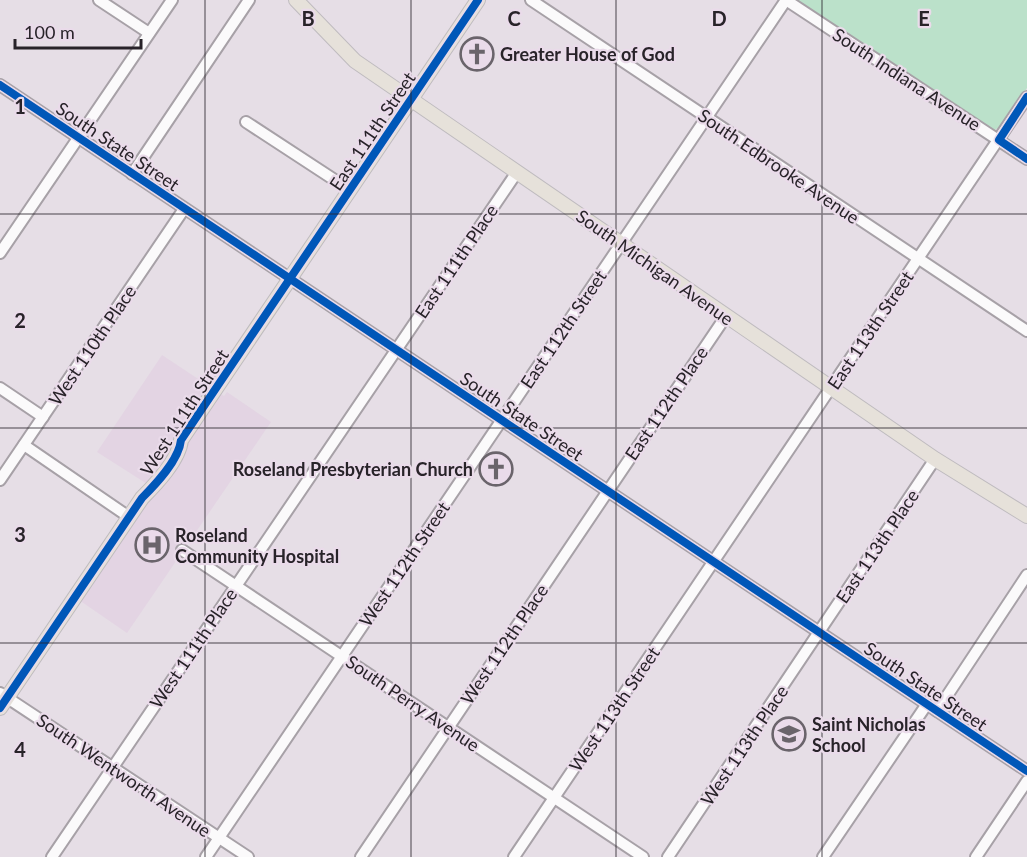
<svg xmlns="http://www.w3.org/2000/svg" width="1027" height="857" viewBox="0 0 1027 857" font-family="Lato,sans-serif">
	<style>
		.built { fill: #e3d4e3 }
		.green { fill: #bbe1ca }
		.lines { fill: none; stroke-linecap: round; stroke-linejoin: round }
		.minor-casing { stroke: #a7a1a7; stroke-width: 14 }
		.major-casing { stroke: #bfbbbf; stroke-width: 16 }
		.minor { stroke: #fbfafb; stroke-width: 10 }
		.major { stroke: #e6e1da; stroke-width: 14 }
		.cycleway-casing { stroke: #eadbea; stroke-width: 11 }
		.cycleway { stroke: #0057b8; stroke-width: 8 }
		.grid { fill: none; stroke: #282329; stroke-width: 1.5; stroke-opacity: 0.55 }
		.labels { text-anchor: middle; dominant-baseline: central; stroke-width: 4.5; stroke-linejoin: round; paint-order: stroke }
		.poi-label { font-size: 18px; font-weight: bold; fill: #282329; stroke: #eadbea; text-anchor: start }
		.street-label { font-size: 18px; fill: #282329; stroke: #eadbea }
		.grid-label { font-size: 20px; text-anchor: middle; font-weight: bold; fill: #282329; stroke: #eadbea; stroke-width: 4.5; stroke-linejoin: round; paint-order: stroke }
	</style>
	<rect width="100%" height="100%" fill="#e6dee6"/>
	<path class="built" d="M162 355 224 396 227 392 271 422 127 633 79 600 155 489 97 452Z"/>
	<path class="green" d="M795 0H1027V88L1003 124 995 130 988 129Z"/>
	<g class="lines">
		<defs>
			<g id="minor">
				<path d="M99 0 149 33"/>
				<path d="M531 0 1027 331"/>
				<path d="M786 0 1027 159"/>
				<path d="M0 85 1027 771"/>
				<path d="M246 122 350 190"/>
				<path d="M132 174 249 0"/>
				<path d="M0 253 172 0"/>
				<path d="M0 388 43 417"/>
				<path d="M24 445 129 517"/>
				<path d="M0 480 184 209"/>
				<path d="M182 550 643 857"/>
				<path d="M0 693 248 857"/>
				<path d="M937 711 1027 575"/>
				<path d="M52 857 517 172"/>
				<path d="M206 857 786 0"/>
				<path d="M361 857 726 316"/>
				<path d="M514 857 1027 97"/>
				<path d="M668 857 935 459"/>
				<path d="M823 857 927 704"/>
				<path d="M976 857 1027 781"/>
			</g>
			<g id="major">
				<path d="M296 0 355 61 935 459 1027 516"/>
				<path d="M0 708 142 498C156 484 179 460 181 440L478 0"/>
			</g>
		</defs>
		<use href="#minor" class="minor-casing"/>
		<use href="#major" class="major-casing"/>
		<use href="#minor" class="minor"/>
		<use href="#major" class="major"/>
		<defs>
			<g id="cycleway">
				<path d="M0 85 1027 771"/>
				<path d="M1027 97 999 140 1027 159"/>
				<path d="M0 708 142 498C156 484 179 460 181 440L478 0"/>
			</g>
		</defs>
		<use href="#cycleway" class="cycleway-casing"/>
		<use href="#cycleway" class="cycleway"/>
	</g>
	<path class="grid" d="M205 0V857M411 0V857M616 0V857M822 0V857M0 214H1027M0 428H1027M0 643H1027"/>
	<defs>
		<symbol id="church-ring" viewBox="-11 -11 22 22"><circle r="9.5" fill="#eadbea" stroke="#6a646b" stroke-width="1.5"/><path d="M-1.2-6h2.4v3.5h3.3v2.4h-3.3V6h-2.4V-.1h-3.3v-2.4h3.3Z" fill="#6a646b"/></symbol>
		<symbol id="hospital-ring" viewBox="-11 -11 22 22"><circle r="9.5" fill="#eadbea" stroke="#6a646b" stroke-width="1.5"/><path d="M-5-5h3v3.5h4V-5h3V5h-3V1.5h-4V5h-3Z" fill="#6a646b"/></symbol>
		<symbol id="school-ring" viewBox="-11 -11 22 22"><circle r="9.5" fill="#eadbea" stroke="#6a646b" stroke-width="1.5"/><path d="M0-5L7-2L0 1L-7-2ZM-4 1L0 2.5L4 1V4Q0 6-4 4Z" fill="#6a646b"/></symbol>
	</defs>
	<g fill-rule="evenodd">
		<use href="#church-ring" x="458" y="35" width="38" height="38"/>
		<use href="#church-ring" x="477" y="450" width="38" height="38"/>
		<use href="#hospital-ring" x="133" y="526" width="38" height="38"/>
		<use href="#school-ring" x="770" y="715" width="38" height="38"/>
	</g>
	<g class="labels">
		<g class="poi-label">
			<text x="500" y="54">Greater House of God</text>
			<text x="473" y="469" text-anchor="end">Roseland Presbyterian Church</text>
			<text x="175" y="535">Roseland<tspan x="175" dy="21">Community Hospital</tspan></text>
			<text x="812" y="724">Saint Nicholas<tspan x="812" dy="21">School</tspan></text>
		</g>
		<g class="street-label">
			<text transform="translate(907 79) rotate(33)">South Indiana Avenue</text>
			<text transform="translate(372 131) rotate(-56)">East 111th Street</text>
			<text transform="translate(118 146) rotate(34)">South State Street</text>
			<text transform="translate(779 166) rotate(34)">South Edbrooke Avenue</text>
			<text transform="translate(456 261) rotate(-56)">East 111th Place</text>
			<text transform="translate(655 267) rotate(35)">South Michigan Avenue</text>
			<text transform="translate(563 329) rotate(-56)">East 112th Street</text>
			<text transform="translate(870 330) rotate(-56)">East 113th Street</text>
			<text transform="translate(92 345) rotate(-56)">West 110th Place</text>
			<text transform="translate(666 403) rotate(-56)">East 112th Place</text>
			<text transform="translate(184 412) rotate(-57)">West 111th Street</text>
			<text transform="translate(522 416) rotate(34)">South State Street</text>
			<text transform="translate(877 546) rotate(-56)">East 113th Place</text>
			<text transform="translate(404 564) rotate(-56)">West 112th Street</text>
			<text transform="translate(504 644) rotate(-56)">West 112th Place</text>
			<text transform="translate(193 648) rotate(-56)">West 111th Place</text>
			<text transform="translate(926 686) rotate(34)">South State Street</text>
			<text transform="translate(413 703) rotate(34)">South Perry Avenue</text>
			<text transform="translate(614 709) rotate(-56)">West 113th Street</text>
			<text transform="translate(744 745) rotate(-56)">West 113th Place</text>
			<text transform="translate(124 775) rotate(34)">South Wentworth Avenue</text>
		</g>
	</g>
	<g class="grid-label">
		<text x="308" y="26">B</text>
		<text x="514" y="26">C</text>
		<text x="719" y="26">D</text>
		<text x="924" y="26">E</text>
		<text x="20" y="114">1</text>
		<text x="20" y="328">2</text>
		<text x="20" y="542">3</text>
		<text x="20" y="757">4</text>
	</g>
	<path d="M15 39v9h126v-9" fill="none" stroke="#282329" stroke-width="3"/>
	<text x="24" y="39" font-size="18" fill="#282329" stroke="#eadbea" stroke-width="4.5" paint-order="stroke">100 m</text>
</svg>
